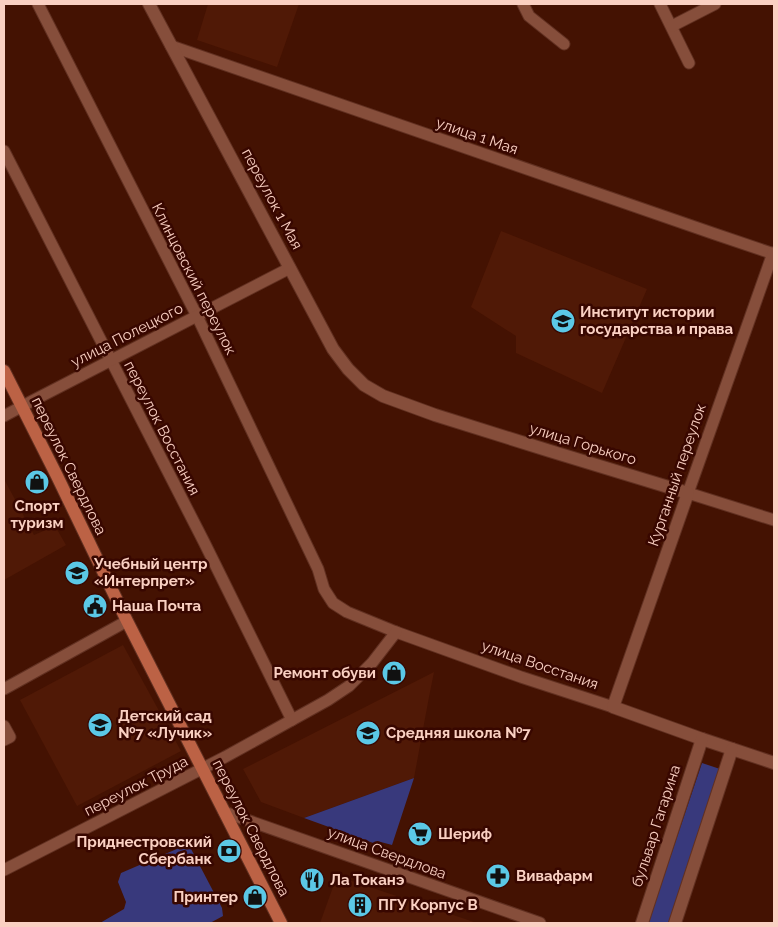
<svg xmlns="http://www.w3.org/2000/svg" width="778" height="927" viewBox="0 0 778 927" font-family="Raleway,sans-serif">
	<style>
		.built { fill: #501906 }
		.green { fill: #38397c }
		.lines { fill: none; stroke-linecap: round; stroke-linejoin: round }
		.minor-casing { stroke: #613021; stroke-width: 13 }
		.tertiary-casing { stroke: #613021; stroke-width: 14 }
		.secondary-casing { stroke: #613021; stroke-width: 14 }
		.minor { stroke: #864e3b; stroke-width: 11 }
		.tertiary { stroke: #864e3b; stroke-width: 12 }
		.secondary { stroke: #bc6245; stroke-width: 12 }
		.labels { text-anchor: middle; dominant-baseline: central; stroke-width: 5; stroke-linejoin: round; paint-order: stroke }
		.street-label { font-size: 15px; fill: #fad0c2; stroke: #380700 }
		.poi-label { font-size: 15px; font-weight: bold; fill: #fad0c2; stroke: #380700; text-anchor: start }
	</style>
	<rect width="100%" height="100%" fill="#441202"/>
	<g class="built">
		<path d="M208 4H299L277 67 197 40Z"/>
		<path d="M501 231 647 289 602 393 516 353V336L471 307Z"/>
		<path d="M4 479 34 535 55 526 66 545 4 580Z"/>
		<path d="M123 645 181 751 77 806 20 700Z"/>
		<path d="M434 672 429 697 414 778 304 818 261 802 243 769Z"/>
		<path d="M337 876 477 923H320Z"/>
	</g>
	<g class="green">
		<path d="M702 763 720 769 669 923H648Z"/>
		<path d="M414 778 392 845 377 841 376 844 304 818Z"/>
		<path d="M186 845 190 847 222 908 223 916 210 923H100L124 909 126 902 118 882 121 873Z"/>
	</g>
	<g class="lines">
		<defs>
			<g id="minor">
				<path d="M38 4 197 316 318 569 324 589 333 603 347 612 396 632 521 677 613 707"/>
				<path d="M523 4 529 16 564 44"/>
				<path d="M660 4 689 63"/>
				<path d="M672 26 715 4"/>
				<path d="M171 46 712 233 774 254"/>
				<path d="M4 151 204 542 292 720"/>
				<path d="M773 253 688 493 774 520"/>
				<path d="M4 416 32 401 290 268"/>
				<path d="M4 689 127 621"/>
				<path d="M4 726 10 737 4 740"/>
				<path d="M224 812 540 923"/>
				<path d="M4 870 225 757 328 700 349 686 372 663 396 632"/>
			</g>
			<g id="tertiary">
				<path d="M149 4 333 349 348 369 364 385 383 396 435 415 550 451 688 493 613 707 702 739 774 763"/>
				<path d="M642 923 702 739"/>
				<path d="M675 923 732 749"/>
			</g>
			<path id="secondary" d="M4 371 57 476 127 621 281 923"/>
		</defs>
		<use href="#minor" class="minor-casing"/>
		<use href="#tertiary" class="tertiary-casing"/>
		<use href="#secondary" class="secondary-casing"/>
		<use href="#minor" class="minor"/>
		<use href="#tertiary" class="tertiary"/>
		<use href="#secondary" class="secondary"/>
	</g>
	<defs>
		<symbol id="university-disc" viewBox="-11 -11 22 22"><circle r="9.5" fill="#5bc8e6" stroke="#380700"/><path d="M0-5L7-2L0 1L-7-2ZM-4 1L0 2.5L4 1V4Q0 6-4 4Z" fill="#111"/></symbol>
		<symbol id="shop-disc" viewBox="-11 -11 22 22"><circle r="9.5" fill="#5bc8e6" stroke="#380700"/><path d="M-5-2.5h2.3a2.7 3.5 0 0 1 5.4 0H5L5.5 6h-11ZM-1.5-2.5h3a1.5 2.3 0 0 0-3 0Z" fill="#111"/></symbol>
		<symbol id="civic-disc" viewBox="-11 -11 22 22"><circle r="9.5" fill="#5bc8e6" stroke="#380700"/><path d="M-.6-6.5H3V-4.5H.6V-3L4-1V1h2V6H-6V1h2V-1L-.6-3ZM-1.2 2.5V6h2.4V2.5Z" fill="#111"/></symbol>
		<symbol id="school-disc" viewBox="-11 -11 22 22"><circle r="9.5" fill="#5bc8e6" stroke="#380700"/><path d="M0-5L7-2L0 1L-7-2ZM-4 1L0 2.5L4 1V4Q0 6-4 4Z" fill="#111"/></symbol>
		<symbol id="supermarket-disc" viewBox="-11 -11 22 22"><circle r="9.5" fill="#5bc8e6" stroke="#380700"/><path d="M-6-5.5h2.5l.6 2H6L4.5 2H-2.5L-4.4-4H-6ZM-1.5 3.2a1.3 1.3 0 1 0 .1 0ZM3 3.2a1.3 1.3 0 1 0 .1 0Z" fill="#111"/></symbol>
		<symbol id="bank-disc" viewBox="-11 -11 22 22"><circle r="9.5" fill="#5bc8e6" stroke="#380700"/><path d="M-6-4H6V4H-6ZM0-2.3a2.3 2.3 0 1 0 0 4.6a2.3 2.3 0 1 0 0-4.6Z" fill="#111"/></symbol>
		<symbol id="pharmacy-disc" viewBox="-11 -11 22 22"><circle r="9.5" fill="#5bc8e6" stroke="#380700"/><path d="M-2-6h4v4h4v4h-4v4h-4v-4h-4v-4h4Z" fill="#111"/></symbol>
		<symbol id="restaurant-disc" viewBox="-11 -11 22 22"><circle r="9.5" fill="#5bc8e6" stroke="#380700"/><path d="M-5-6h1v4h1v-4h1v4h1v-4h1v5L-1.5 .5V6h-2V.5L-5-1ZM5-6V6H3V1.5H1.5Q1.5-4 5-6Z" fill="#111"/></symbol>
		<symbol id="building-disc" viewBox="-11 -11 22 22"><circle r="9.5" fill="#5bc8e6" stroke="#380700"/><path d="M-4-6H4V6H1V3H-1V6H-4ZM-2.5-4.3h1.7v1.8h-1.7ZM.8-4.3h1.7v1.8H.8ZM-2.5-1h1.7V.8h-1.7ZM.8-1h1.7V.8H.8Z" fill="#111"/></symbol>
	</defs>
	<g fill-rule="evenodd">
		<use href="#university-disc" x="549" y="307" width="28" height="28"/>
		<use href="#shop-disc" x="23" y="468" width="28" height="28"/>
		<use href="#university-disc" x="63" y="559" width="28" height="28"/>
		<use href="#civic-disc" x="81" y="592" width="28" height="28"/>
		<use href="#shop-disc" x="380" y="659" width="28" height="28"/>
		<use href="#school-disc" x="86" y="711" width="28" height="28"/>
		<use href="#school-disc" x="354" y="719" width="28" height="28"/>
		<use href="#supermarket-disc" x="406" y="820" width="28" height="28"/>
		<use href="#bank-disc" x="215" y="837" width="28" height="28"/>
		<use href="#pharmacy-disc" x="484" y="862" width="28" height="28"/>
		<use href="#restaurant-disc" x="298" y="866" width="28" height="28"/>
		<use href="#shop-disc" x="241" y="883" width="28" height="28"/>
		<use href="#building-disc" x="346" y="891" width="28" height="28"/>
	</g>
	<g class="labels">
		<g class="street-label">
			<text transform="translate(477 136) rotate(19)">улица 1 Мая</text>
			<text transform="translate(272 199) rotate(62)">переулок 1 Мая</text>
			<text transform="translate(194 279) rotate(63)">Клинцовский переулок</text>
			<text transform="translate(127 335) rotate(-27)">улица Полецкого</text>
			<text transform="translate(162 428) rotate(63)">переулок Восстания</text>
			<text transform="translate(583 444) rotate(17)">улица Горького</text>
			<text transform="translate(69 466) rotate(64)">переулок Свердлова</text>
			<text transform="translate(677 475) rotate(-71)">Курганный переулок</text>
			<text transform="translate(540 665) rotate(19)">улица Восстания</text>
			<text transform="translate(136 786) rotate(-27)">переулок Труда</text>
			<text transform="translate(656 826) rotate(-72)">бульвар Гагарина</text>
			<text transform="translate(251 828) rotate(63)">переулок Свердлова</text>
			<text transform="translate(387 853) rotate(20)">улица Свердлова</text>
		</g>
		<g class="poi-label">
			<text x="580" y="312">Институт истории<tspan x="580" dy="17">государства и права</tspan></text>
			<text x="37" y="506" text-anchor="middle">Спорт<tspan x="37" dy="17">туризм</tspan></text>
			<text x="94" y="564">Учебный центр<tspan x="94" dy="17">«Интерпрет»</tspan></text>
			<text x="112" y="606">Наша Почта</text>
			<text x="376" y="673" text-anchor="end">Ремонт обуви</text>
			<text x="118" y="716">Детский сад<tspan x="118" dy="17">№7 «Лучик»</tspan></text>
			<text x="386" y="733">Средняя школа №7</text>
			<text x="438" y="834">Шериф</text>
			<text x="212" y="842" text-anchor="end">Приднестровский<tspan x="212" dy="17">Сбербанк</tspan></text>
			<text x="516" y="876">Вивафарм</text>
			<text x="330" y="880">Ла Токанэ</text>
			<text x="238" y="897" text-anchor="end">Принтер</text>
			<text x="378" y="905">ПГУ Корпус В</text>
		</g>
	</g>
	<rect width="778" height="927" fill="none" stroke="#fad0c2" stroke-width="10"/>
</svg>
